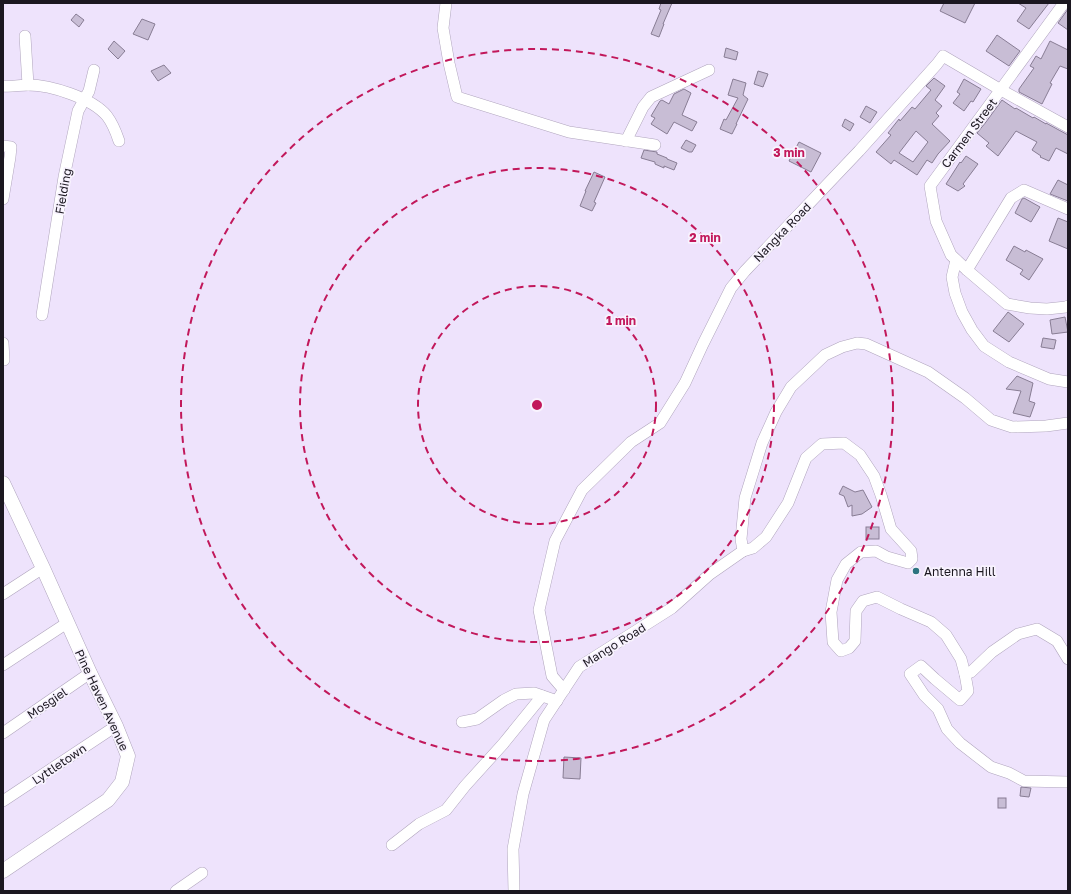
<svg xmlns="http://www.w3.org/2000/svg" width="1071" height="894" viewBox="0 0 1071 894" font-family="'Golos Text',sans-serif">
	<style>
		.building { fill: #c8bdd5; stroke: #887d94; fill-rule: evenodd }
		.lines { fill: none; stroke-linecap: round; stroke-linejoin: round }
		.minor-casing { stroke: #b0a5bd; stroke-width: 12 }
		.tertiary-casing { stroke: #b0a5bd; stroke-width: 15 }
		.minor { stroke: #fff; stroke-width: 11 }
		.tertiary { stroke: #fff; stroke-width: 14 }
		.ring { fill: none; stroke: #c2185b; stroke-width: 2; stroke-dasharray: 7 5 }
		.poi-dot { fill: #2d7480; stroke: #f8f3fe; stroke-width: 1.5 }
		.labels { text-anchor: middle; dominant-baseline: central; stroke-width: 3.5; stroke-linejoin: round; paint-order: stroke }
		.street-label { font-size: 12px; fill: #1b1720; stroke: #f8f3fe }
		.poi-label { font-size: 12px; fill: #1b1720; stroke: #f8f3fe; text-anchor: start }
		.centre { fill: #c2185b; stroke: #f8f3fe; stroke-width: 2 }
		.ring-label { font-size: 12px; text-anchor: middle; font-weight: bold; fill: #c2185b; stroke: #f8f3fe; stroke-width: 3.5; stroke-linejoin: round; paint-order: stroke }
	</style>
	<rect width="100%" height="100%" fill="#eee3fc"/>
	<g class="building">
		<path d="M661 3H672L663 24H664L659 37 651 34 661 10 659 9Z"/>
		<path d="M944 3H975L965 23 940 11Z"/>
		<path d="M1018 3H1049L1029 29 1017 21 1026 8Z"/>
		<path d="M1068 9V30L1058 23Z"/>
		<path d="M76 14 84 20 79 27 71 20Z"/>
		<path d="M142 19 155 24 148 40 133 34Z"/>
		<path d="M997 35 1020 51 1009 66 986 51Z"/>
		<path d="M114 41 125 51 118 59 108 49Z"/>
		<path d="M1050 41 1068 50V69L1060 66 1050 83 1052 84 1042 104 1019 92V89L1034 68 1030 66 1036 56 1041 59Z"/>
		<path d="M726 48 738 52 736 60 724 57Z"/>
		<path d="M164 65 171 73 158 81 151 71Z"/>
		<path d="M758 71 768 74 763 87 754 84Z"/>
		<path d="M934 78 945 86 935 100 942 106 936 113 939 116 932 124 950 141 938 154 932 163 927 160 917 175 894 160 891 164 876 152 891 135 888 133 899 119 900 121 912 107 915 109 931 90 926 86ZM916 131 928 142 913 162 899 153Z"/>
		<path d="M733 79 746 83 743 95 748 99 736 124H737L732 134 720 129 724 119 726 120 738 98 728 95Z"/>
		<path d="M964 79 981 89 973 102 971 101 964 111 953 103 960 94 957 92Z"/>
		<path d="M684 89 691 93 682 115 697 122 692 131 674 122 667 134 651 124 655 118 651 116 660 101 662 100 669 104 674 94Z"/>
		<path d="M1002 100 1015 109 1016 108 1033 118 1034 117 1046 124V123L1068 135V154L1056 148 1049 161 1040 157 1041 156 1032 150 1037 142 1016 131 998 156 986 146 989 143 977 133 986 122Z"/>
		<path d="M866 106 877 112 870 123 860 117Z"/>
		<path d="M845 119 854 124 850 131 842 126Z"/>
		<path d="M686 140 696 145 692 152H689L681 148Z"/>
		<path d="M799 142 821 153 811 172 789 161Z"/>
		<path d="M644 150 657 152V154L667 158V159L677 163 674 170 664 166V168L655 164V162L641 158Z"/>
		<path d="M966 156 978 164 963 184 965 186 958 191 946 184 960 162 961 163Z"/>
		<path d="M594 172 605 177 594 202 596 203 592 211 580 206 586 191H585Z"/>
		<path d="M1058 180 1068 185V201L1050 194Z"/>
		<path d="M1024 198 1040 207 1031 222 1015 213 1022 199Z"/>
		<path d="M1058 218 1068 222V249L1049 241Z"/>
		<path d="M1014 246 1025 252 1026 250 1043 259 1029 280 1020 274 1023 270 1006 260Z"/>
		<path d="M1008 312 1024 324 1009 342 993 331Z"/>
		<path d="M1065 317 1068 332 1052 334 1050 320Z"/>
		<path d="M1043 338 1056 340 1054 349 1041 347Z"/>
		<path d="M1017 376 1033 383 1029 401 1035 403 1030 417 1013 413 1021 391 1006 389Z"/>
		<path d="M843 486 855 492 863 490 872 507 862 514 852 516V505L848 507 844 496 839 494Z"/>
		<rect x="866" y="527" width="13" height="12"/>
		<path d="M564 757 581 758 580 779 563 778Z"/>
		<path d="M1021 787 1031 788 1029 797 1020 796Z"/>
		<rect x="998" y="798" width="8" height="10"/>
	</g>
	<g class="lines">
		<defs>
			<g id="minor">
				<path d="M446 3 443 28 449 63 457 97 569 132 655 145"/>
				<path d="M1064 3 930 186 936 221 951 255 967 270 1007 304 1030 308 1047 309 1066 307 1068 306"/>
				<path d="M25 36 28 85"/>
				<path d="M3 86C11 87 20 85 28 85 51 85 92 98 107 116 113 124 116 132 119 141"/>
				<path d="M626 141 643 107 651 97 709 70"/>
				<path d="M3 146 11 147 10 157 3 199"/>
				<path d="M956 260 952 277 955 293 962 312 972 330 984 346 1009 362 1049 379 1068 382"/>
				<path d="M967 270 1011 198 1024 190 1068 209"/>
				<path d="M42 315 64 177 78 111 89 91 94 70"/>
				<path d="M3 343 4 360"/>
				<path d="M1068 423 1046 426 1012 427 991 420 965 398 928 372 866 344 857 343 842 347 825 355 791 387 776 412 762 443 745 498 741 539 743 551 753 548 766 537 788 503 806 458 822 444 844 443 860 455 874 476 881 495 891 529 911 551 912 559 908 563 887 557 876 551 861 552 846 564 837 580 831 612 833 642 841 651 849 648 855 641 856 611 863 601 877 597 901 609 931 622 946 635 961 659 965 674 968 691 960 700 935 679 921 666 910 674 924 695 938 709 947 729 960 743 991 767 1009 773 1024 781 1068 782"/>
				<path d="M3 594 43 568"/>
				<path d="M3 665 67 623"/>
				<path d="M965 674 971 672 992 652 1018 634 1037 629 1057 641 1068 659"/>
				<path d="M564 690 552 676 539 610 555 541 582 490 631 442 660 423 685 383 703 344 731 288 745 271 859 151 937 64 943 56 1001 90 1068 127"/>
				<path d="M462 722 477 719 504 700 516 694 534 693 557 701"/>
				<path d="M3 733 90 673"/>
				<path d="M3 801 116 726"/>
				<path d="M392 845 419 824 446 810 465 786 503 744 542 696"/>
				<path d="M176 891 202 873"/>
				<path d="M514 891 513 849 523 794 544 720 579 667 672 608 710 574 743 551"/>
			</g>
			<path id="tertiary" d="M3 483 43 568 90 673 116 726 128 756 122 782 108 800 3 871"/>
		</defs>
		<use href="#minor" class="minor-casing"/>
		<use href="#tertiary" class="tertiary-casing"/>
		<use href="#minor" class="minor"/>
		<use href="#tertiary" class="tertiary"/>
	</g>
	<g class="ring">
		<circle cx="537" cy="405" r="119"/>
		<circle cx="537" cy="405" r="237"/>
		<circle cx="537" cy="405" r="356"/>
	</g>
	<circle class="poi-dot" cx="916" cy="571" r="4"/>
	<g class="labels">
		<g class="street-label">
			<text transform="translate(969 133) rotate(-53)">Carmen Street</text>
			<text transform="translate(63 191) rotate(-80)">Fielding</text>
			<text transform="translate(782 232) rotate(-46)">Nangka Road</text>
			<text transform="translate(614 645) rotate(-32)">Mango Road</text>
			<text transform="translate(102 700) rotate(65)">Pine Haven Avenue</text>
			<text transform="translate(47 703) rotate(-34)">Mosgiel</text>
			<text transform="translate(59 764) rotate(-34)">Lyttletown</text>
		</g>
		<g class="poi-label">
			<text x="924" y="571">Antenna Hill</text>
		</g>
	</g>
	<circle cx="537" cy="405" r="6" class="centre"/>
	<g class="ring-label">
		<text x="789" y="157">3 min</text>
		<text x="705" y="242">2 min</text>
		<text x="621" y="325">1 min</text>
	</g>
	<rect width="1071" height="894" fill="none" stroke="#1b1720" stroke-width="8"/>
</svg>
